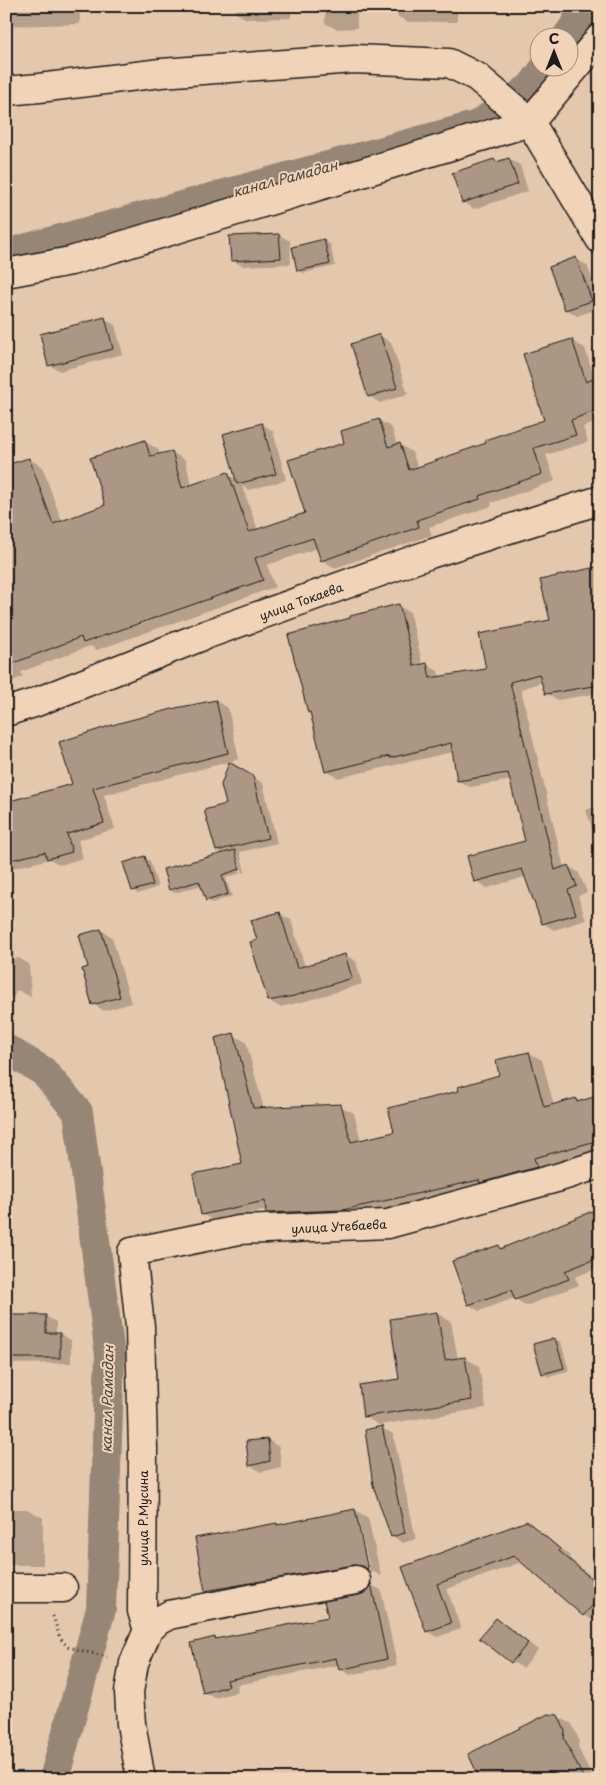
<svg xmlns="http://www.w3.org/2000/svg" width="606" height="1785" viewBox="0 0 606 1785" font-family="'Playpen Sans',sans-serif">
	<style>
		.shadow { fill: #0003; fill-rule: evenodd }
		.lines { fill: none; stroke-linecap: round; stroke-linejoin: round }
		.canal { stroke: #978675; stroke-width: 30 }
		.building { fill: #ac9785; stroke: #1c1c1c }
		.minor-casing { stroke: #1c1c1c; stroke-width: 31 }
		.path { stroke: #1c1c1c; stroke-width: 3; stroke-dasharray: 1 4; stroke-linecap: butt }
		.minor { stroke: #f1d3b7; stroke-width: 28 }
		.labels { text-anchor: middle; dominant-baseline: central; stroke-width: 4; stroke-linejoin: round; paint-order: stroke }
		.street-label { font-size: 12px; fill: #1c1c1c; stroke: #f1d3b7 }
		.water-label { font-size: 14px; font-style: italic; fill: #4d4640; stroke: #f1d3b7 }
	</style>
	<rect width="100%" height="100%" fill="#e4c8ae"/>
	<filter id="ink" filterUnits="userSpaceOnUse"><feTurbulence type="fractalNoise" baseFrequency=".02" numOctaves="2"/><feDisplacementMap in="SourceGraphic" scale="10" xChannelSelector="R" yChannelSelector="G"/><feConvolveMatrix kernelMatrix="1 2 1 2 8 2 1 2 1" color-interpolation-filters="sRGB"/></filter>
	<g filter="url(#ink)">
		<g class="shadow">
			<path d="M6 6H131V10H80V24L6 26Z"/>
			<path d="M236 6H291V18L247 19 236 13Z"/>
			<path d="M325 6H457V22H408L397 16V10H357V28L336 29 325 23Z"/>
			<path d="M509 159 520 165 528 191 474 209 463 202 494 160 498 163Z"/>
			<path d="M279 235 290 241 291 264 243 266 232 260Z"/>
			<path d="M324 241 330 244 335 266 303 273 298 270Z"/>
			<path d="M576 259 587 265 600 301V308L577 316 566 309Z"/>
			<path d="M104 318 115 325 123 354 60 371 49 365Z"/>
			<path d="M380 336 391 342 408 394 380 403 369 396Z"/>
			<path d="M572 341 585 348 595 380 600 378V421L583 427 588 442 546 455 555 481 491 503 492 506 429 527 432 535 335 568 322 560 318 548 267 565 275 587 97 650 90 646 21 672 23 677 6 683V463L10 465 29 459 42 466 62 522 106 506 145 442 158 449 160 455 172 452 185 460 192 486 228 474 236 479 262 424 273 431 286 480 249 490 242 486 258 530 307 513 346 444 379 420 392 428 397 445 399 444 412 452 418 468 488 444 545 421Z"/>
			<path d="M600 547V565L596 548Z"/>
			<path d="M600 567V693L558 700 546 693 543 682 521 689 564 868 568 866 579 873 587 892 578 896 586 920 554 930 543 923 525 877 487 888 476 881 527 842 512 780 470 787 458 781 453 752 338 778 326 771 312 714 309 712 398 606 410 612 423 666 427 665 438 671 440 677 488 670 551 621Z"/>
			<path d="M216 701 228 708 239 759 104 795 115 829 78 840 83 858 60 865 50 859 9 869 6 868V800L9 802 74 785 176 709Z"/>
			<path d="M230 764 263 783 277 843 240 852 245 872 243 873 237 853H235L240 873 226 878 232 896 212 903 207 900 202 885 175 893 170 890 224 854 217 850 227 805Z"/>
			<path d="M600 805V847L598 846 586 810Z"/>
			<path d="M145 858 150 861 158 887 138 894 133 890Z"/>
			<path d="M280 914 291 920 305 967 345 955 356 961 362 984 306 1001 280 1007 269 1001 258 941Z"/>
			<path d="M101 930 112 937 131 1003 104 1011 93 1004 90 968Z"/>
			<path d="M19 958 29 964 31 997 17 990 13 998 6 994V960Z"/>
			<path d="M233 1035 246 1042 264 1109 340 1106 354 1113 361 1141 395 1133 461 1092 501 1076 529 1053 542 1060 554 1106 576 1100 580 1102 600 1096V1151L546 1165 549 1174 357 1217 280 1220 267 1213V1210L215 1221 202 1214 244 1165Z"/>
			<path d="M600 1208V1267L575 1277 579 1285 526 1306 515 1298 479 1311 469 1305 499 1247 503 1249Z"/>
			<path d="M437 1313 451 1322 458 1359 465 1358 479 1366 486 1408 379 1425 364 1416 401 1380Z"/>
			<path d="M6 1316H45L56 1322V1334H60L71 1340V1363L6 1364Z"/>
			<path d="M555 1339 561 1342 569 1371 549 1377 543 1374Z"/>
			<path d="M382 1428 393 1434 416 1539 403 1543 392 1536Z"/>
			<path d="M268 1440 279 1447 281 1467 261 1472 250 1465Z"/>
			<path d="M6 1509H27L43 1518V1565H6Z"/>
			<path d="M355 1510 368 1518 381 1576 374 1572H368L220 1598 206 1591 197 1539 277 1524 280 1525ZM356 1519H358L370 1570H367Z"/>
			<path d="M526 1523 537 1529 570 1556 569 1558 600 1584V1615L594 1621 584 1615 522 1562 447 1589 461 1629 437 1637 427 1631 404 1567Z"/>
			<path d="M371 1585 381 1590 397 1665 350 1675 340 1669 339 1665 237 1685 238 1692 214 1698 204 1692 214 1638 217 1640 329 1618 367 1593Z"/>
			<path d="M496 1619 507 1626 538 1650 523 1668 512 1662 481 1638Z"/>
			<path d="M600 1676V1689L595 1677Z"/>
			<path d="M557 1716 572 1724 579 1740 578 1747 593 1779H482Z"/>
		</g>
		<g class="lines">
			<g class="canal">
				<path d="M566 38 579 20 578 6"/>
				<path d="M6 254 478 125 531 87 545 68"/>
				<path d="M6 1049 43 1071 78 1112 110 1355 101 1609 54 1779"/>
			</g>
		</g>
		<g class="building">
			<path d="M509 158 518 184 462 203 452 173 494 159 496 162Z"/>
			<path d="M279 234 281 258 231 261 229 236Z"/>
			<path d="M324 239 330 264 297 271 292 247Z"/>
			<path d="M576 257 592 301 565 310 549 267Z"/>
			<path d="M105 317 113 349 48 366 40 334Z"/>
			<path d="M380 334 397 388 368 397 351 344Z"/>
			<path d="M572 339 586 382 600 376V409L571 420 576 435 534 448 542 474 479 496 480 499 417 520 419 527 321 561 313 538 255 558 263 580 83 643 81 637 6 666V465L29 458 53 524 105 505 90 458 145 440 150 456 172 451 182 488 228 472 249 532 305 513 288 460 344 443 341 431 379 419 388 447 400 443 409 470 486 443 485 440 544 420 523 354Z"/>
			<path d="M262 423 276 474 237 484 223 434Z"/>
			<path d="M600 566V685L545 694 539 674 510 682 555 870 568 865 577 886 568 890 576 914 542 924 522 869 474 882 467 856 525 841 508 773 457 781 451 743 390 758V756L325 772 310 712 308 713 288 635 350 618V616L399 604 414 666 427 663 430 678 486 669 479 634 550 620 540 580Z"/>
			<path d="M216 700 228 753 93 788 104 823 67 834 72 852 47 859 45 852 6 861V802L72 784 59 742 119 723 176 708Z"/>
			<path d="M229 762 253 776 268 838 216 851 204 810 226 804 221 785Z"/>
			<path d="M235 850 240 869 222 875 228 894 206 901 199 881 169 890 163 869Z"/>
			<path d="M145 856 153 885 132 891 123 863Z"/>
			<path d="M280 912 297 968 345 954 352 978 294 996 268 1001 250 942 257 940 251 920Z"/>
			<path d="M101 929 120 997 92 1005 82 969 88 967 79 935Z"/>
			<path d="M234 1033 253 1108 341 1104 351 1142 394 1132 388 1108 459 1091 458 1087 499 1075 496 1060 529 1052 544 1107 576 1098 577 1102 600 1095V1140L534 1158 537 1167 480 1183 479 1180 343 1210 266 1213 265 1201 201 1215 193 1174 242 1164 215 1038Z"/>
			<path d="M600 1208V1257L565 1271 569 1279 515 1300 511 1290 468 1305 452 1261 499 1245 500 1249Z"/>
			<path d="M437 1312 445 1360 465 1357 472 1400 363 1417 359 1385 399 1379 390 1319Z"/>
			<path d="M6 1315H46V1333H60V1358H6Z"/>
			<path d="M555 1338 564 1368 542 1374 533 1344Z"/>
			<path d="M382 1426 405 1533 391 1537 373 1485 365 1430Z"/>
			<path d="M268 1439 270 1461 249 1466 246 1441Z"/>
			<path d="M355 1509 368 1570 362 1566 353 1565 205 1591 195 1538 277 1523V1525Z"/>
			<path d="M527 1521 560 1549 559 1551 600 1586V1597L583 1616 514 1556 437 1584 451 1623 426 1632 402 1567Z"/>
			<path d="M371 1583 387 1659 339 1670 336 1658 227 1680 229 1686 203 1693 191 1643 215 1637V1639L328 1617 324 1601 359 1595 366 1592Z"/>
			<path d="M496 1618 528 1643 511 1663 479 1638Z"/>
			<path d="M548 1714 558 1715 565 1731 564 1738 584 1779H480L468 1754Z"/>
		</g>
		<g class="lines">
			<defs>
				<g id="minor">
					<path d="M6 91 39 88 161 73 354 59 449 63 477 77 530 122 600 239"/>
					<path d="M530 122 600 38"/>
					<path d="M6 273 71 261 530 122"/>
					<path d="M6 712 34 703 205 635 430 554 600 500"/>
					<path d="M6 1588H63"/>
					<path d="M148 1630 142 1611 143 1449 140 1327 132 1252 239 1230 388 1224 560 1177 600 1164"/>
					<path d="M141 1779 131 1724 129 1692 134 1663 148 1630 158 1621 169 1615 265 1596 356 1580"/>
				</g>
			</defs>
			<use href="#minor" class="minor-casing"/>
			<path class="path" d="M53 1616 60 1638 68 1647 107 1657"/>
			<use href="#minor" class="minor"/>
		</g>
	</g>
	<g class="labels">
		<g class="street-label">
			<text transform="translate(301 601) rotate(-20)">улица Токаева</text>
			<text transform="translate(339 1226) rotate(-3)">улица Утебаева</text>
			<text transform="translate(143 1518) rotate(-90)">улица Р.Мусина</text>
		</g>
		<g class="water-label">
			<text transform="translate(285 178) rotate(-15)">канал Рамадан</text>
			<text transform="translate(107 1399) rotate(-89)">канал Рамадан</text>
		</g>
	</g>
	<rect width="606" height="1785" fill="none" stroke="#f1d3b7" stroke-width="25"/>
	<rect x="12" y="12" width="581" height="1760" fill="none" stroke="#1c1c1c" stroke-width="2" filter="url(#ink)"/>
	<g transform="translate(554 52)"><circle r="24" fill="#f1d3b7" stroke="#9c8a79"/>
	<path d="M0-4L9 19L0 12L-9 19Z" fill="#1c1c1c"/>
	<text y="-8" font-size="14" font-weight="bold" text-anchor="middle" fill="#1c1c1c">С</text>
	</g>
</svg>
